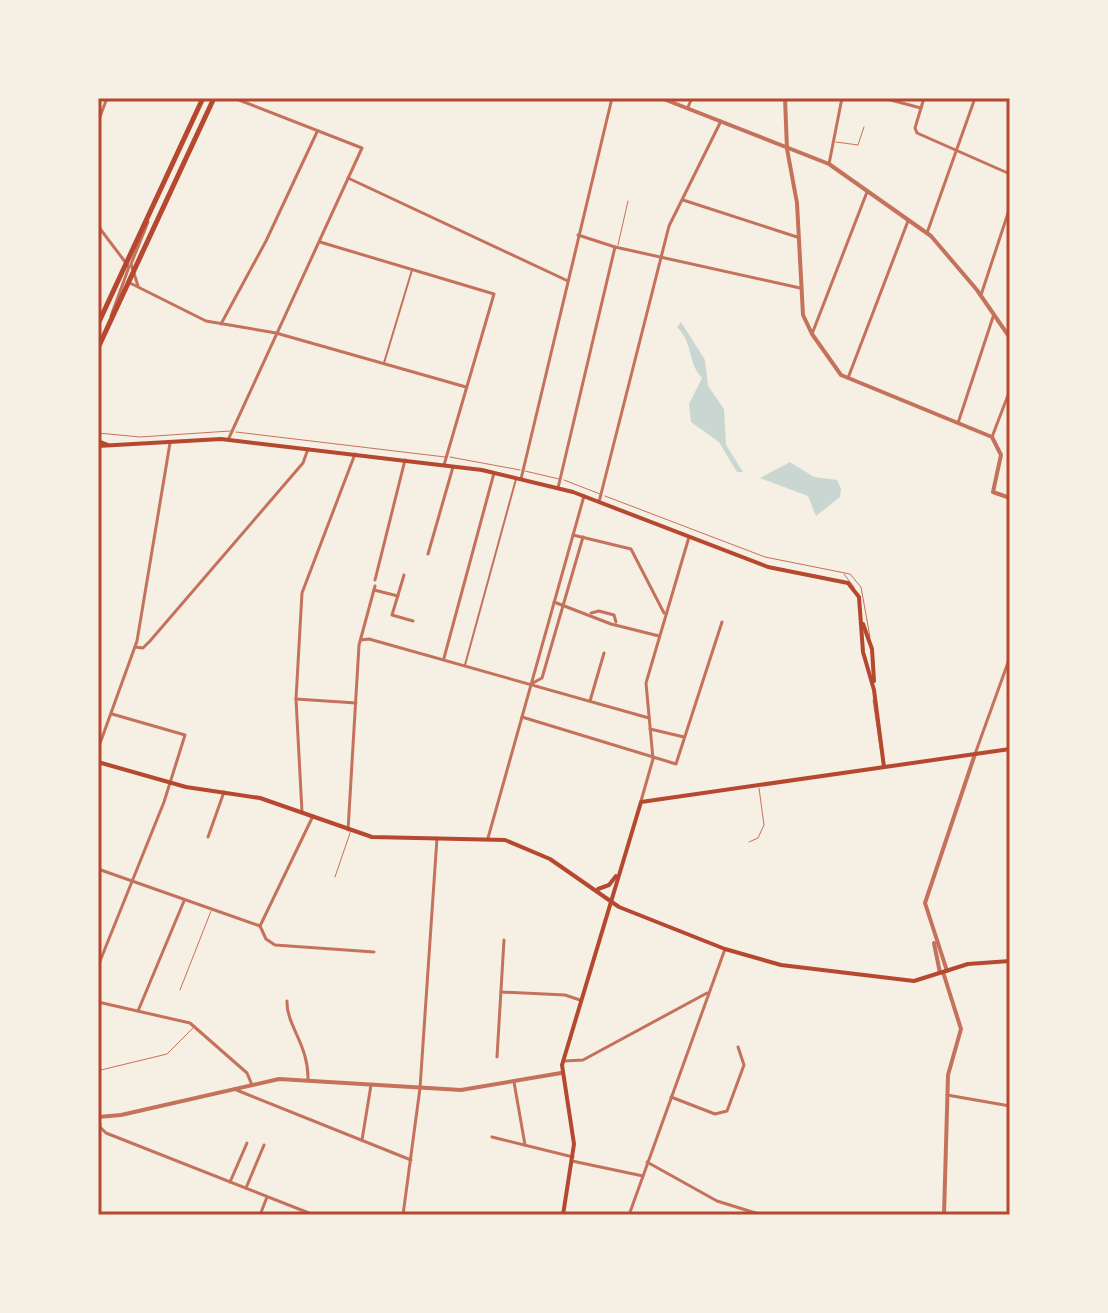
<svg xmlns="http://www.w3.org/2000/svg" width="1108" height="1313" viewBox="0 0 1108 1313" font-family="'Golos Text',sans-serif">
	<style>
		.water { fill: #c9d6d2 }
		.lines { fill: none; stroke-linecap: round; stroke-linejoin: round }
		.service { stroke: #c5725c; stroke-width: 1 }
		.pedestrian { stroke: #c5725c; stroke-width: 2 }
		.minor { stroke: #c5725c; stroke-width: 3 }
		.tertiary { stroke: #c5725c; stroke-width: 4 }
		.secondary { stroke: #b5482f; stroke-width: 4 }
		.primary { stroke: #b5482f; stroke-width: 5 }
		.neatline { fill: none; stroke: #b5482f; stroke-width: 3 }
	</style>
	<rect width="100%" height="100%" fill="#f6efe4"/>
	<g class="water">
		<path d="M681 322 705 360 708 386 724 409 726 445 743 472H737L719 442 691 422 689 404 702 378C687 362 694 344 677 327Z"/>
		<path d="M790 462 814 477 837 480 841 489 840 497 816 516 808 496 760 478Z"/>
	</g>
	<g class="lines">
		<g class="service">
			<path d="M836 142 858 145 864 127"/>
			<path d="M618 245 628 201"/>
			<path d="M236 432 445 457"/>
			<path d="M98 433 140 437 230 431"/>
			<path d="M450 457 520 470"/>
			<path d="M525 471 559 479"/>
			<path d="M564 480 600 494"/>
			<path d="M605 496 765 557 850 574 861 587 870 637"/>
			<path d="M844 574 854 587"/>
			<path d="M873 700 881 754"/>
			<path d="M749 842 758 838 764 825 759 788"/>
			<path d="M335 877 351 830"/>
			<path d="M180 990 211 911"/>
			<path d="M101 1070 167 1054 194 1027"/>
		</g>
		<g class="pedestrian">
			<path d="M384 363 412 270"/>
			<path d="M465 665 516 479"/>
		</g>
		<g class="minor">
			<path d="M883 98 921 108"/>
			<path d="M924 98 915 128 917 133 1010 174"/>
			<path d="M688 107 692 98"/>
			<path d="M98 122 107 98"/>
			<path d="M829 164 842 98"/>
			<path d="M348 178 568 281"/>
			<path d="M683 200 797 237"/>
			<path d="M98 226 129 267 111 316"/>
			<path d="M927 233 975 98"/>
			<path d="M578 235 615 247 800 288"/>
			<path d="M320 242 494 294 444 465"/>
			<path d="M128 282 206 321 276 333 466 387"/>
			<path d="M138 286 131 264 148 222"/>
			<path d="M981 295 1010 207"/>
			<path d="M221 324 266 241 317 132"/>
			<path d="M812 334 867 192"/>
			<path d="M848 378 908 221"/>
			<path d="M958 423 993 317"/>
			<path d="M992 437 1010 390"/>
			<path d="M228 440 362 148 234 98"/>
			<path d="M521 479 612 98"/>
			<path d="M558 488 615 247"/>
			<path d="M599 502 669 226 721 121"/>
			<path d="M573 535 631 549 664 613"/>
			<path d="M428 554 453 467"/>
			<path d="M404 575 392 615 413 621"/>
			<path d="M375 580 405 460"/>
			<path d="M374 590 398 596"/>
			<path d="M554 602 611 624 659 636"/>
			<path d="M591 613 599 611 614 615 616 622"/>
			<path d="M361 640 369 639 649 718"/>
			<path d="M135 647 143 648 150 641 303 463 308 449"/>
			<path d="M444 658 494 473"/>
			<path d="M531 684 542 678 583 537"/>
			<path d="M296 699 356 703"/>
			<path d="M590 701 604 653"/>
			<path d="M522 717 676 764 722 622"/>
			<path d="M650 729 684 737"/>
			<path d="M98 749 137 641 170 443"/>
			<path d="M975 754 1010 657"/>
			<path d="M641 801 653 759 646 683 689 537"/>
			<path d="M302 812 296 699 302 593 355 454"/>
			<path d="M348 830 359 645 375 586"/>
			<path d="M208 837 224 792"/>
			<path d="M488 838 584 496"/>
			<path d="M98 869 260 926"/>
			<path d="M260 926 266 939 275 945 374 952"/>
			<path d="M260 926 313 816"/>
			<path d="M98 966 164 802 185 735 112 714"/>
			<path d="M501 992 565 995 580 1000"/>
			<path d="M287 1001C286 1025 309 1045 308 1080"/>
			<path d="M98 1002 190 1023 247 1073 252 1085"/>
			<path d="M138 1011 184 901"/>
			<path d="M497 1057 504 940"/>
			<path d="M564 1061 583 1060 707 993"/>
			<path d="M514 1082 525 1145"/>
			<path d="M234 1089 411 1160"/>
			<path d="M947 1095 1010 1106"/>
			<path d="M671 1097 715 1114 727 1111 744 1065 738 1047"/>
			<path d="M99 1117 100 1127 106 1133 314 1215"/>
			<path d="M492 1137 573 1157"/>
			<path d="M362 1140 371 1085"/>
			<path d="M572 1161 643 1176"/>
			<path d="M647 1162 717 1201 762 1215"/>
			<path d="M230 1182 247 1143"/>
			<path d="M246 1188 264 1145"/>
			<path d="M563 1213 575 1215"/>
			<path d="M260 1215 267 1197"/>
			<path d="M403 1215 420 1088 437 838"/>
			<path d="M629 1215 725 949"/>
		</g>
		<g class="tertiary">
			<path d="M661 98 829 164 931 236 977 290 1010 338"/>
			<path d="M785 98 787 149 797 203 803 315 812 334 841 375 992 437 1001 455 993 492 1010 498"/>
			<path d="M934 943 940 973"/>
			<path d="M947 971 925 903 975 754"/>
			<path d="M943 972 961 1029 948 1075 944 1215"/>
			<path d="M98 1117 121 1115 279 1079 461 1090 561 1073"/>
		</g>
		<g class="secondary">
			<path d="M98 441 108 445"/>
			<path d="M98 446 221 439 482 470 573 492 768 567 848 583 859 597 863 652 874 690 884 767"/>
			<path d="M863 624 872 649 874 681"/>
			<path d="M98 762 186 787 260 798 372 837 505 840 550 859 619 907 725 949 781 965 914 981 968 964 1010 961"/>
			<path d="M598 889 609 885 616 876"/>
			<path d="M563 1215 574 1144 562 1065 641 802 1010 749"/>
		</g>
		<g class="primary">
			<path d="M98 324 203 98"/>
			<path d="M98 348 214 98"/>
		</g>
	</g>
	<rect width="1108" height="1313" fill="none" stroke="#f6efe4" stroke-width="200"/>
	<rect x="100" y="100" width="908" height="1113" class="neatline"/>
</svg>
